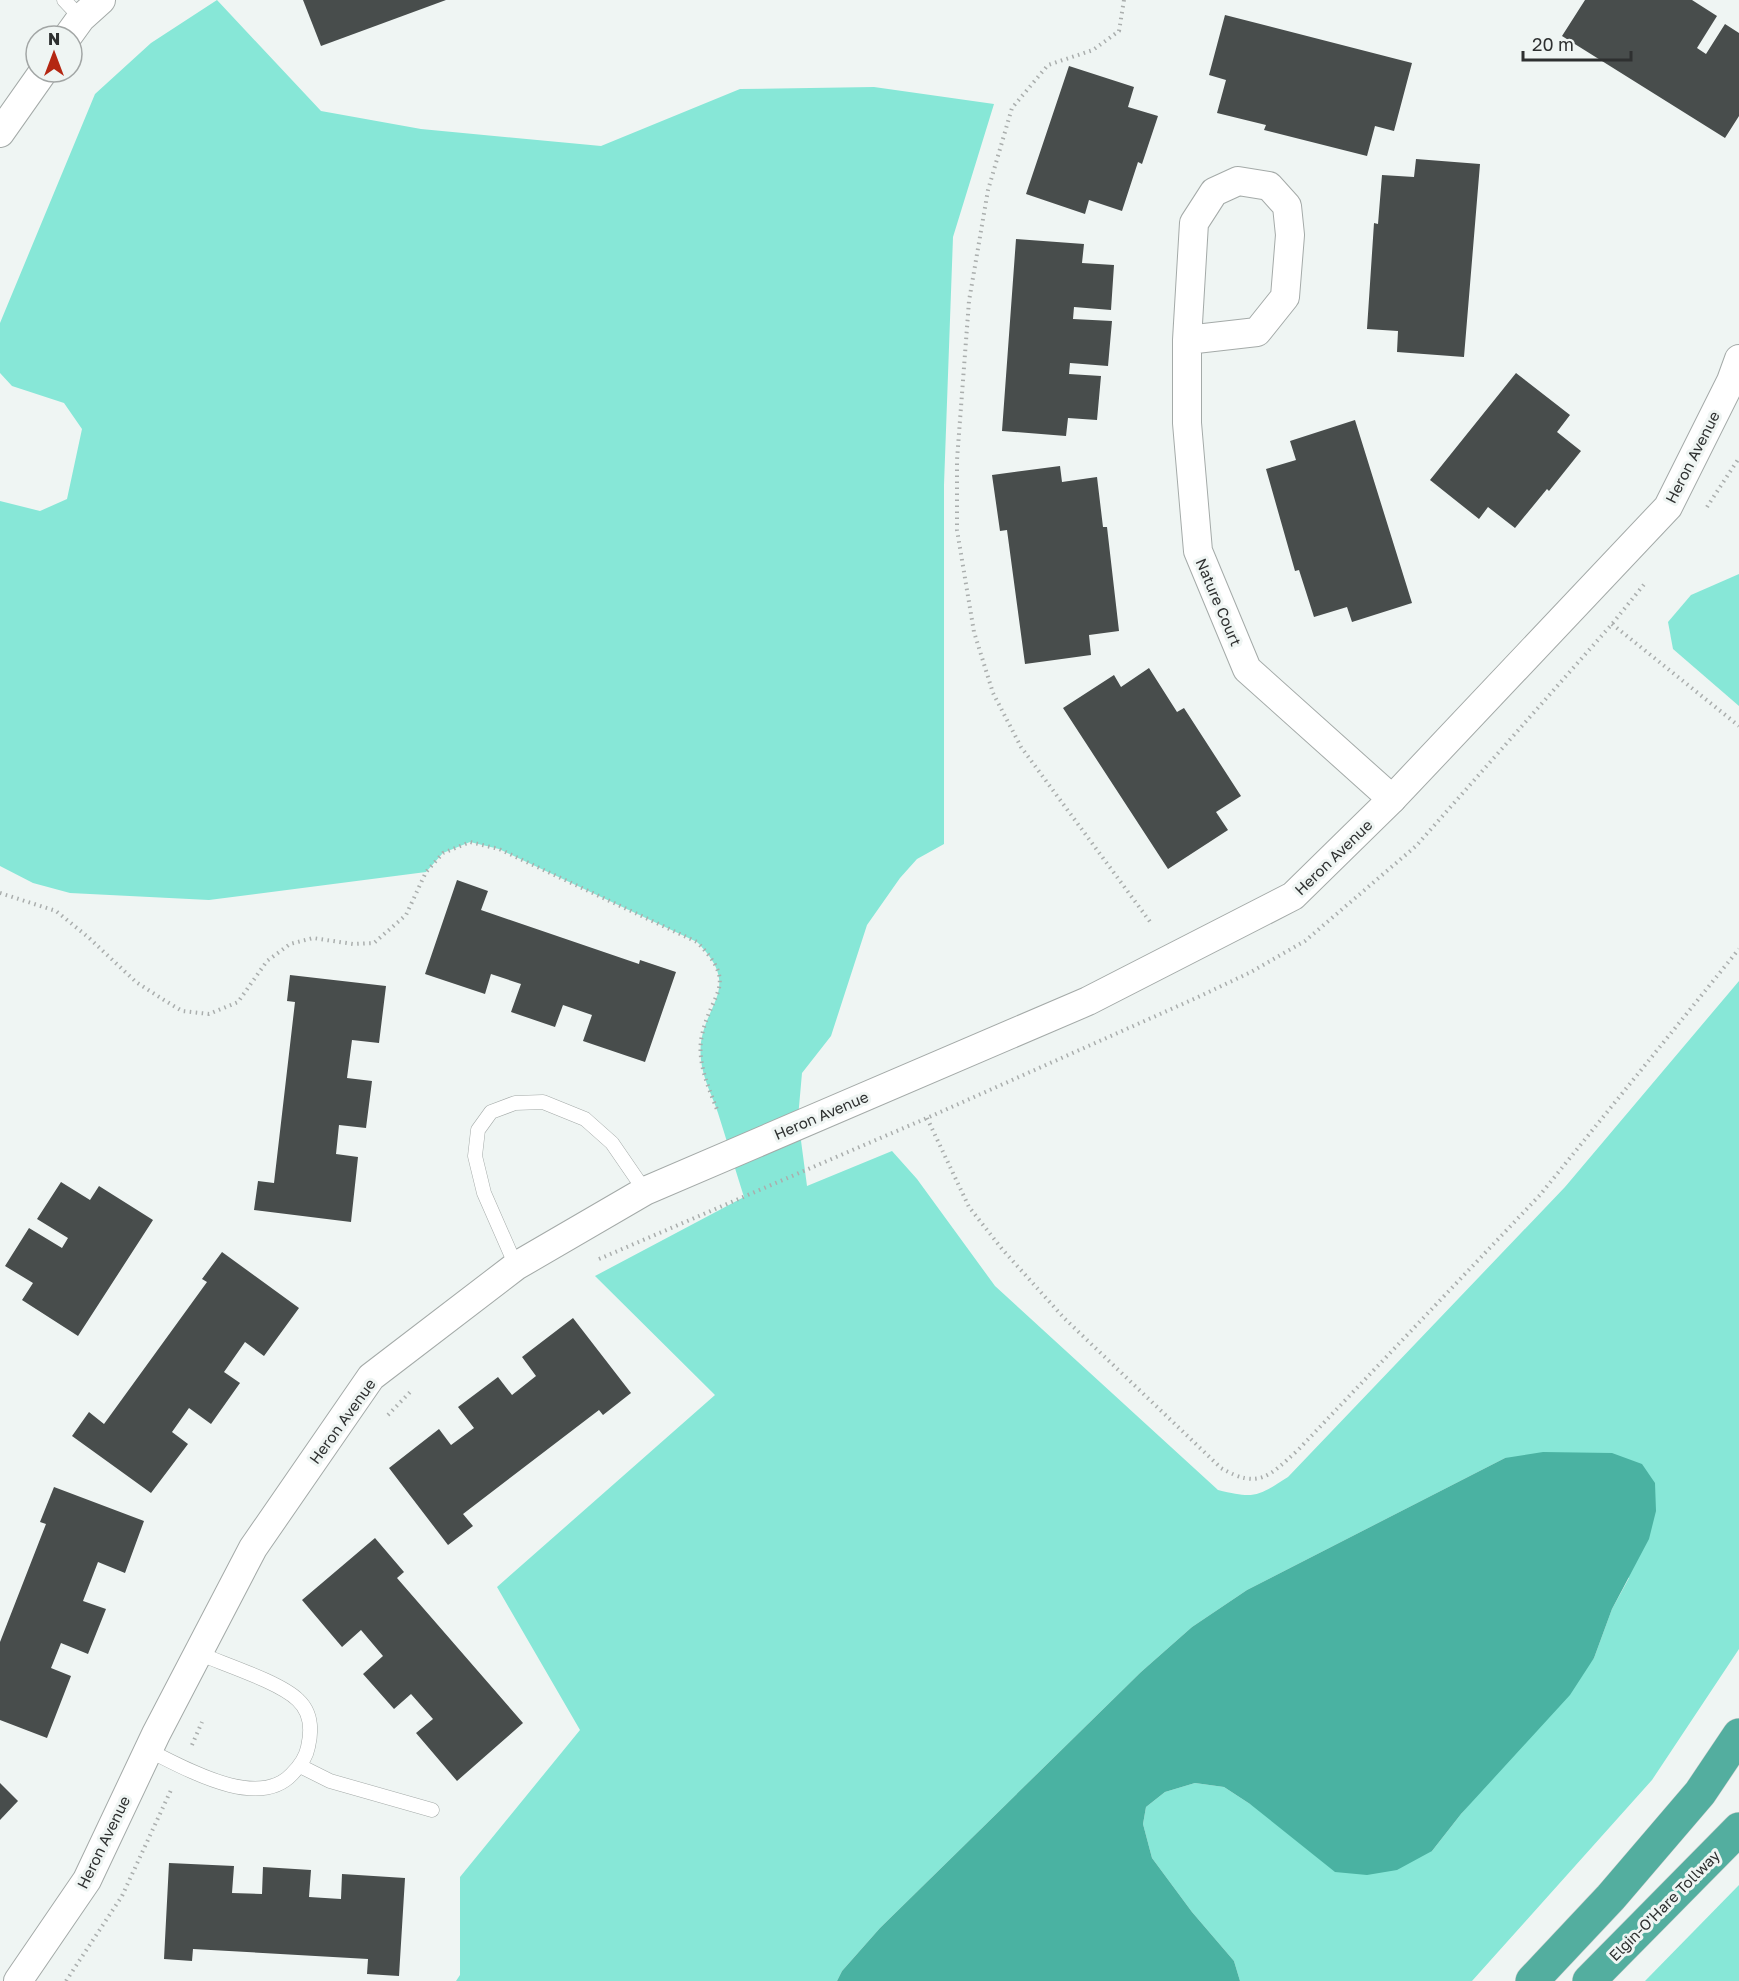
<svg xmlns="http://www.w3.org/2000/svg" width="1739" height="1981" viewBox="0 0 1739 1981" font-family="'Golos Text',sans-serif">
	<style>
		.green { fill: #87e7d7 }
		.water { fill: #4ab2a2 }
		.building { fill: #484d4c }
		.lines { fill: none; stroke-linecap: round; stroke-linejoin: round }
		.lane-casing { stroke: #a4aaa8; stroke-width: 15 }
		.street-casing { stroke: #a4aaa8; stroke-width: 30 }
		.highway-casing { stroke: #d1d1d1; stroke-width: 34 }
		.path { stroke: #aaaead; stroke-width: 4; stroke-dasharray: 1.5 4.5; stroke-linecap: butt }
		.lane { stroke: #fff; stroke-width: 14 }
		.street { stroke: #fff; stroke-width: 28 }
		.highway { stroke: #53ae9f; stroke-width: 33 }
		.labels { text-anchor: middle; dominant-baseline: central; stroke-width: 6; stroke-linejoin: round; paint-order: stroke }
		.street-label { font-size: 15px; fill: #2e3030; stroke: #eff5f3 }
	</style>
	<rect width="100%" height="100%" fill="#eff5f3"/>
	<g class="green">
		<path d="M217 0 321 111 421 129 601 146 740 89 874 87 994 104 953 237 944 485V844L917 859 900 878 867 925 831 1036 802 1073 798 1118 807 1186 892 1151 917 1179 995 1286 1218 1490C1255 1499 1257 1497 1288 1477L1565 1187 1739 981V1649L1652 1780 1472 1981H1240L1234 1961 1192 1912 1152 1858 1143 1824 1146 1807 1165 1792 1195 1783 1224 1787 1250 1804 1432 1851 1461 1814 1594 1658 1612 1609 1629 1578 1505 1458 1247 1590 1192 1627 1141 1672 880 1928 842 1971 837 1981H456L460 1975V1877L580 1730 497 1587 715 1395 595 1276 744 1197C735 1169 727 1141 718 1113 712 1095 703 1079 701 1060 695 1006 748 993 697 942L499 849 470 842 443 853 426 872 209 900 70 893 33 883 0 866V501L40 511 67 499 82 429 64 403 12 386 0 373V323L95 94 151 43Z"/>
		<path d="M1739 574V706L1673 649 1668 622 1691 595Z"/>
		<path d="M1739 1885V1981H1645Z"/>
	</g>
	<path class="water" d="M1543 1452 1612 1453 1642 1464 1655 1483 1656 1511 1649 1539 1612 1609 1594 1658 1570 1695 1461 1814 1432 1851 1397 1870 1367 1875 1335 1872 1250 1804 1224 1787 1195 1783 1165 1792 1146 1807 1143 1824 1152 1858 1192 1912 1234 1961 1240 1981H837L842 1971 880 1928 1141 1672 1192 1627 1247 1590 1505 1458Z"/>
	<g class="building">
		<path d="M303 0H446L321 46Z"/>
		<path d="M1585 0H1692L1717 16 1697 48 1706 54 1725 24 1739 33V116L1725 138 1562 36Z"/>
		<path d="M1225 15 1412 63 1394 131 1375 126 1367 156 1264 130 1266 125 1217 113 1226 80 1209 75Z"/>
		<path d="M1069 66 1134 87 1128 107 1158 116 1142 164 1138 162 1122 211 1089 200 1085 214 1026 194Z"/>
		<path d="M1416 159 1480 164 1464 357 1397 352 1398 331 1367 329 1374 223 1378 224 1382 175 1414 177Z"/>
		<path d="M1016 239 1084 244 1082 263 1114 265 1111 310 1074 307 1073 319 1112 321 1108 366 1070 363 1069 374 1101 376 1097 420 1068 418 1066 436 1002 431Z"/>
		<path d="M1516 373 1570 415 1557 432 1581 451 1549 491 1547 489 1515 528 1488 507 1479 519 1430 480Z"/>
		<path d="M1355 420 1412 603 1352 622 1347 607 1314 617 1299 570 1295 571 1266 469 1296 460 1290 441Z"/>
		<path d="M1060 466 1062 482 1097 477 1103 527H1107L1119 631 1089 635 1091 655 1025 664 1007 530 1000 531 992 475Z"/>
		<path d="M1149 668 1177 712 1184 708 1241 796 1216 812 1228 830 1168 869 1063 708 1114 675 1121 687Z"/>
		<path d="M457 880 488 891 481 910 639 964 640 960 676 972 645 1062 583 1041 592 1015 563 1005 555 1027 511 1012 521 984 491 974 485 994 425 974Z"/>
		<path d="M290 975 386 986 379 1043 352 1040 347 1078 372 1081 366 1128 339 1125 336 1154 358 1157 351 1222 254 1210 258 1181 274 1183 295 1002 287 1001Z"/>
		<path d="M61 1182 90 1200 99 1186 153 1220 78 1336 22 1300 33 1283 5 1266 29 1228 62 1248 68 1238 37 1219Z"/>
		<path d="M222 1252 299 1308 264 1356 245 1342 224 1372 240 1383 211 1424 189 1408 172 1432 188 1444 151 1493 72 1436 89 1412 104 1424 207 1282 202 1279Z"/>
		<path d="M573 1318 631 1393 603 1415 599 1410 463 1514 473 1526 448 1545 389 1468 439 1429 451 1445 474 1428 458 1407 498 1377 512 1395 536 1376 522 1357Z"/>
		<path d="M54 1487 144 1521 125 1573 98 1562 83 1601 106 1609 88 1654 61 1643 51 1668 71 1676 47 1738 0 1720V1642L46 1524 40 1522Z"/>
		<path d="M375 1538 404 1572 397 1578 523 1723 457 1781 416 1733 433 1719 411 1694 394 1709 363 1674 383 1656 361 1630 342 1647 302 1600Z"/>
		<path d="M0 1783 18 1801 0 1820Z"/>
		<path d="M169 1863 234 1866 232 1893 262 1894 263 1867 311 1870 309 1897 341 1899 342 1874 405 1878 399 1976 367 1974 368 1959 193 1949 192 1961 164 1959Z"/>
	</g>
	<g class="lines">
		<defs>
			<g id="lane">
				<path d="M64 0 81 18"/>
				<path d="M516 1266 484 1193 475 1156 478 1130 491 1112 515 1103 543 1102 585 1119 612 1143 645 1191"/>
				<path d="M148 1750C185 1768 258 1811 292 1774 300 1766 306 1758 308 1747 312 1730 311 1712 298 1700 280 1682 223 1664 198 1653"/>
				<path d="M300 1766 330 1781 432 1810"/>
			</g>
			<g id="street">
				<path d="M68 36 81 18 101 0"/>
				<path d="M0 133 43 72"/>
				<path d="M1187 340 1257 332 1285 297 1290 235 1287 206 1269 186 1238 181 1214 192 1194 223 1187 340V423L1198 551 1247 669 1392 799"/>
				<path d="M18 1981 87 1880 156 1734 253 1548 371 1377 516 1266 645 1191 1088 1001 1293 896 1392 799 1668 507 1731 381 1739 359"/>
			</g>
			<g id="highway">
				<path d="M1532 1981 1611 1897 1700 1793 1739 1735"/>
				<path d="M1589 1981 1739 1829"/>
			</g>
		</defs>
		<use href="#lane" class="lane-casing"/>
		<use href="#street" class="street-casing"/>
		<use href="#highway" class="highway-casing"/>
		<g class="path">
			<path d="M1124 0 1119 31 1093 50 1048 65 1012 108 988 190 969 301 957 460V530L974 632 993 693 1021 747 1151 923"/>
			<path d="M1707 507 1739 458"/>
			<path d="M1612 624 1739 726"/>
			<path d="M0 893 56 911 88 937 136 982 164 1000 182 1011 209 1014 238 1002 267 961 290 944 313 938 353 944 374 943 406 915 426 872 443 853 470 842 499 849 697 942C739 985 712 990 702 1035 696 1061 709 1089 718 1112"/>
			<path d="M927 1118 969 1207 1002 1249 1064 1318 1221 1468C1259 1490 1269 1476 1298 1450L1540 1195 1739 949"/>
			<path d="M599 1259 927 1118 1196 998 1251 972 1305 941 1416 846 1612 624 1646 582"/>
			<path d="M388 1415 412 1390"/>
			<path d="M192 1745 202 1722"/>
			<path d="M66 1981 122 1896 171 1790"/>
		</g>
		<use href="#lane" class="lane"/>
		<use href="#street" class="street"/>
		<use href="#highway" class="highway"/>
	</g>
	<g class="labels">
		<g class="street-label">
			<text transform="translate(1692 457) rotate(-63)">Heron Avenue</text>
			<text transform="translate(1219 602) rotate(67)">Nature Court</text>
			<text transform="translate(1333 857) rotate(-44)">Heron Avenue</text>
			<text transform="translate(821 1115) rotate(-23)">Heron Avenue</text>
			<text transform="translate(342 1421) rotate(-54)">Heron Avenue</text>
			<text transform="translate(103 1842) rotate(-64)">Heron Avenue</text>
			<text transform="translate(1664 1905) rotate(-45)">Elgin-O'Hare Tollway</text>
		</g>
	</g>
	<g transform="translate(54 54)"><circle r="28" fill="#eff5f3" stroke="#a2a6a5" stroke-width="1.5"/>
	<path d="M0-4.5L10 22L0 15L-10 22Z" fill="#b42712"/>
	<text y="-9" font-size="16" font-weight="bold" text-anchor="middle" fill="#2e3030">N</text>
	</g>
	<path d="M1523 51v9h108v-9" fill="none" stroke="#2e3030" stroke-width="3"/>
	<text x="1532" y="51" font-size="18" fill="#2e3030" stroke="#eff5f3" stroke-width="4.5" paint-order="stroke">20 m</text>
</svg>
